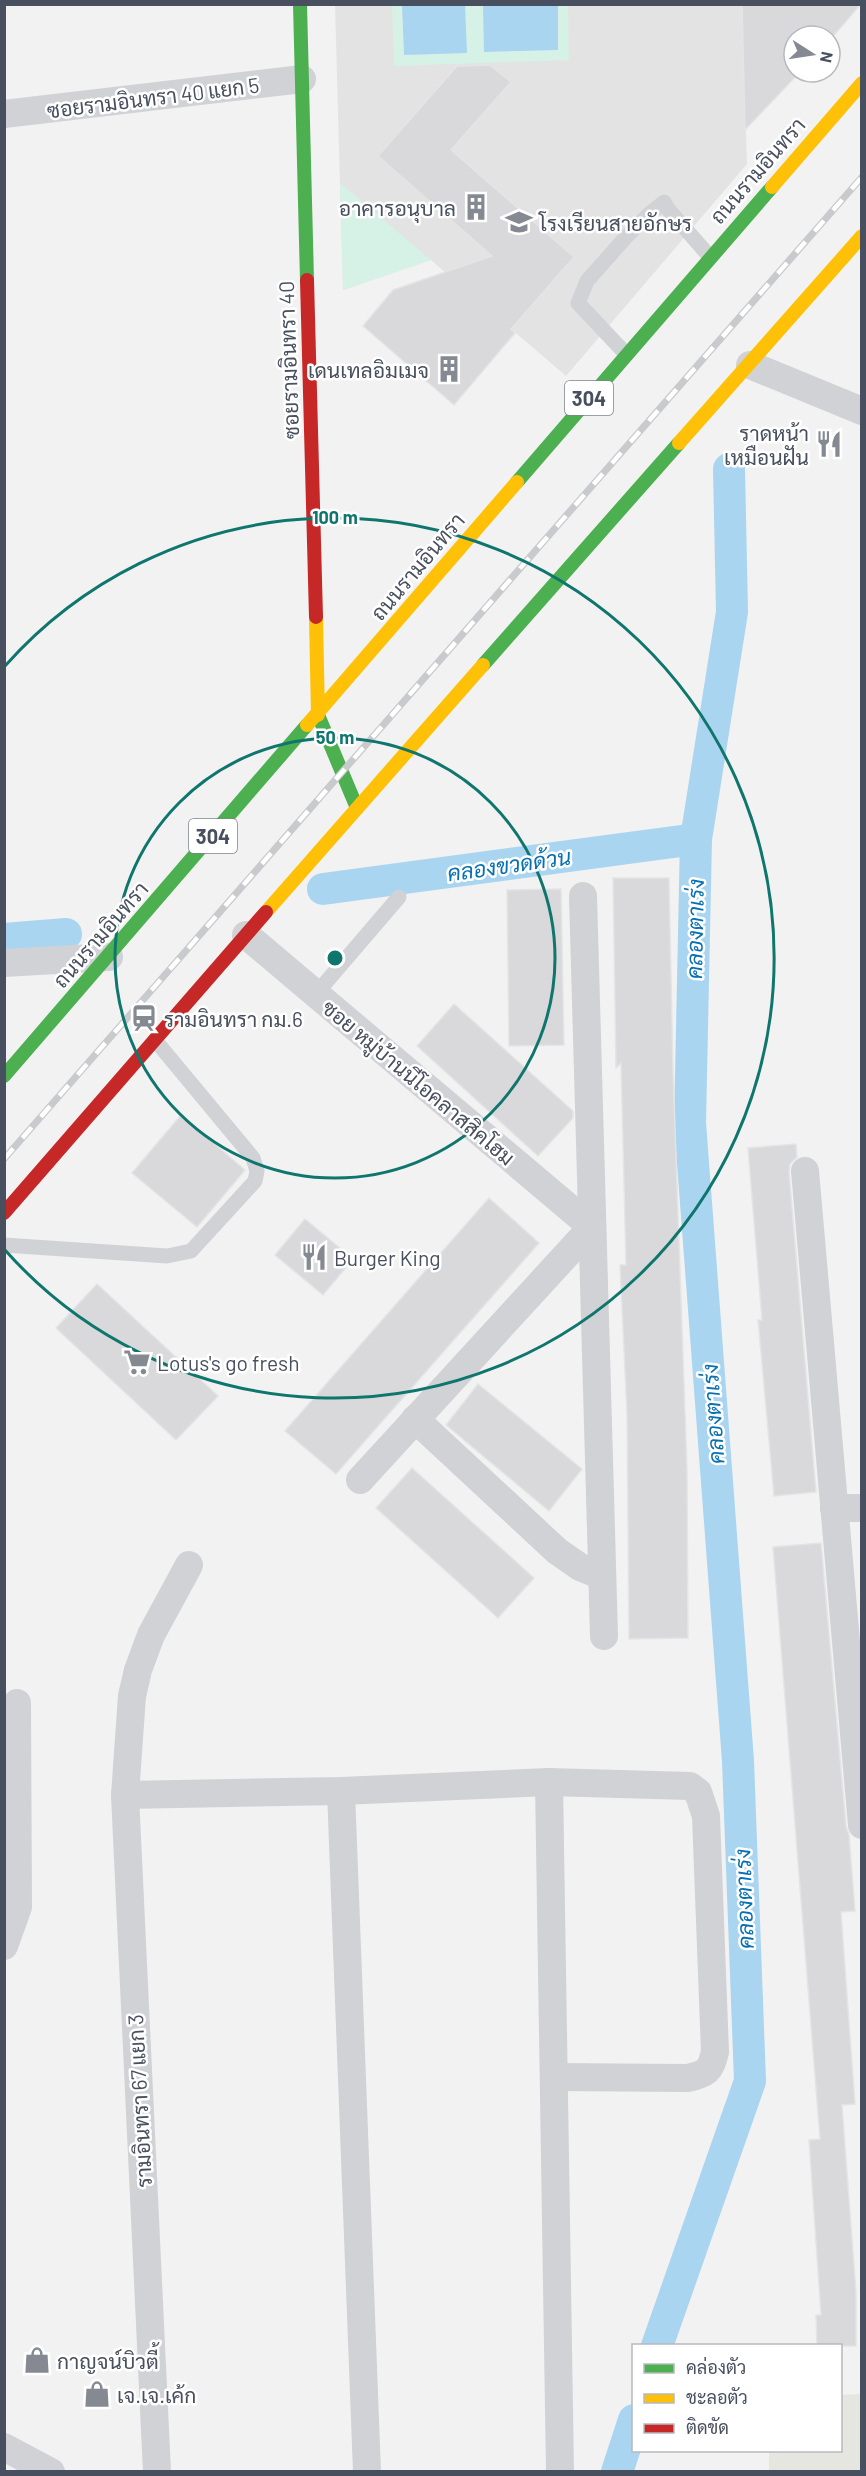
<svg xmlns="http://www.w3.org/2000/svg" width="866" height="2476" viewBox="0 0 866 2476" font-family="Barlow,Sarabun,sans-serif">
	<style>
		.commercial { fill: #e6e6e0 }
		.education { fill: #e4e3e4 }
		.green { fill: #d6f1e6 }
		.water { fill: #aad5f0 }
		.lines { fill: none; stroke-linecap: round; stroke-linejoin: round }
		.canal { stroke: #aad5f0; stroke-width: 32 }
		.building { fill: #d9d9db; stroke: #e3e4e5; stroke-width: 1.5 }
		.lane { stroke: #d0d2d5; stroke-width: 15 }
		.street { stroke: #d0d2d5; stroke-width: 28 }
		.fast { stroke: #4caf50; stroke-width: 14 }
		.slow { stroke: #ffc107; stroke-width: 14 }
		.jam { stroke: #c62828; stroke-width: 14 }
		.rail-casing { stroke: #c9cacd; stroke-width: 7 }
		.rail { stroke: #fff; stroke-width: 4.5; stroke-dasharray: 14; stroke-linecap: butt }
		.ring { fill: none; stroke: #0f766e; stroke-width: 3 }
		.labels { text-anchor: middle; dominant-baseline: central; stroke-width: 5; stroke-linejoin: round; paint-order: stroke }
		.shield { fill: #fff; stroke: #7f848f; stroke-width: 1.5 }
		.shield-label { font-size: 20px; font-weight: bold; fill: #48505f }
		.street-label { font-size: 21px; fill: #48505f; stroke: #fff }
		.poi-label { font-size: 21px; fill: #48505f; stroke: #fff; text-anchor: start }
		.water-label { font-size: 22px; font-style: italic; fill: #0770b3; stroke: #fff }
		.centre { fill: #0f766e; stroke: #fff; stroke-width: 3 }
		.ring-label { font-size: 18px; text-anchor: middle; font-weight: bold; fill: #0f766e; stroke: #fff; stroke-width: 5; stroke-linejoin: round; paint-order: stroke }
	</style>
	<rect width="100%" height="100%" fill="#f2f2f2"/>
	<path class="commercial" d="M861 2394V2471H769V2451L840 2450 841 2395Z"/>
	<path class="education" d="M335 5H742L747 164 566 376 431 260 343 290Z"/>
	<g class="green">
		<path d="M392 5H568L569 60 394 66Z"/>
		<path d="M340 183 431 260 343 290Z"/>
	</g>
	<g class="water">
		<path d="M402 5H465L467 53 404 55Z"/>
		<path d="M483 5H558V50L484 52Z"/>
	</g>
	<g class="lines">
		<g class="canal">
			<path d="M323 889 696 839"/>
			<path d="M4 939 66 934"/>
			<path d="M657 2346 750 2081 738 1761 690 1123 696 839 732 612 729 469"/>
			<path d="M617 2472 634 2420"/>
		</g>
	</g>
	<g class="building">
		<path d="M742 4H861L830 40V36H794V72H800L745 130Z"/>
		<path d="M490 65 511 82 451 150 574 257 511 329 515 333 454 405 363 326 393 290 492 256 378 156 457 66Z"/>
		<path d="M613 878H669L673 1072 687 1469 688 1638 629 1639 627 1414 620 1265H626L621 1063 616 1068Z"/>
		<path d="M561 889 564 1045 509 1046 507 890Z"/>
		<path d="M454 1004 573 1111V1118L538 1156 417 1046Z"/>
		<path d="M181 1115 245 1170 197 1227 132 1173Z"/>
		<path d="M796 1144 797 1157 790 1164 789 1172 816 1492 774 1496 758 1320H762L748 1148Z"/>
		<path d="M489 1198 539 1243 336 1474 285 1431Z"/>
		<path d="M305 1219 353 1259 323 1295 275 1255Z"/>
		<path d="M97 1284 218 1396 176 1440 56 1328Z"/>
		<path d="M478 1384 582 1469 549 1511 446 1425Z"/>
		<path d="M412 1468 534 1578 498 1618 376 1508Z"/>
		<path d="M821 1543 846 1826 849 1835 855 1911 841 1912 855 2104 842 2105 856 2292V2346H817L816 2315H821L809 2140 820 2139 773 1547Z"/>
	</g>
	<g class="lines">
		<g class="lane">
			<path d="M626 354 578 303 587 281 626 237 649 214 664 202 668 209 710 257"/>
			<path d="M315 995 399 897"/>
			<path d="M4 1245 167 1256 191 1251 255 1181 257 1171 253 1158 155 1040"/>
		</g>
		<g class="street">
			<path d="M4 114 302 79"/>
			<path d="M750 365 862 411"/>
			<path d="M583 896 604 1636"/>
			<path d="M246 935 592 1227 360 1480"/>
			<path d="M4 963 109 957"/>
			<path d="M805 1171 862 1825"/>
			<path d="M415 1419 557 1551 580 1567 602 1576"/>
			<path d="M834 1508H862"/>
			<path d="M549 1782 560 2472"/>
			<path d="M341 1791 367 2472"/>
			<path d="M125 1795 341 1791 549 1782 690 1786 698 1792 706 1816 715 2052C710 2072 707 2073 688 2078L554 2077"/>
			<path d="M4 1946 18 1907 17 1703"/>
			<path d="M4 2447 51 2472"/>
			<path d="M157 2472 125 1795 132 1696 138 1670 151 1635 189 1565"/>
		</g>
		<g class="fast">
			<path d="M300 4 307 280"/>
			<path d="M517 482 772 187"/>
			<path d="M483 665 679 443"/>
			<path d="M318 715 357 808"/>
			<path d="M4 1076 307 725"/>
		</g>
		<g class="slow">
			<path d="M772 187 862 83"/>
			<path d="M679 443 862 236"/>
			<path d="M316 617 318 715"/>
			<path d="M307 725 517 482"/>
			<path d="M266 912 483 665"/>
		</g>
		<g class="jam">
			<path d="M307 280 316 617"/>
			<path d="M4 1213 266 912"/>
		</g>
		<defs>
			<path id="rail" d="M4 1159 862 177"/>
		</defs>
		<use href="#rail" class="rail-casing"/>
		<use href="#rail" class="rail"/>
	</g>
	<g class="ring">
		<circle cx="335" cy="958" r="220"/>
		<path d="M5 666A440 440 0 1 1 5 1250"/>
	</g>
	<defs>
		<symbol id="building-bare" viewBox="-9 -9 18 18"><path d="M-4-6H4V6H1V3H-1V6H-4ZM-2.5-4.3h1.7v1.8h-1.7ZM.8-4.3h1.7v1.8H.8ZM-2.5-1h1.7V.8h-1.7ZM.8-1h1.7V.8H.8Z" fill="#848992" stroke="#fff" stroke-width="2.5" paint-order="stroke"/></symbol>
		<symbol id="school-bare" viewBox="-9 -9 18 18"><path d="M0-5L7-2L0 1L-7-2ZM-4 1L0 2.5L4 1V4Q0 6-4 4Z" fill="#848992" stroke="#fff" stroke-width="2.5" paint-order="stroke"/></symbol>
		<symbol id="restaurant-bare" viewBox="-9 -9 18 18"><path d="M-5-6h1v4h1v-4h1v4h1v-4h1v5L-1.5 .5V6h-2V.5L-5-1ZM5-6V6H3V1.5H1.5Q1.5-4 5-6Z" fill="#848992" stroke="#fff" stroke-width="2.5" paint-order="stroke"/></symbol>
		<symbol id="station-bare" viewBox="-9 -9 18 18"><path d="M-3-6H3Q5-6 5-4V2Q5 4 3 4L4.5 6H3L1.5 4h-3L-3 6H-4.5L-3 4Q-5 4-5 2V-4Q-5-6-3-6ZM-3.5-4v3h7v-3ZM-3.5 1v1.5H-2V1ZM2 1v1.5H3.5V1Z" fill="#848992" stroke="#fff" stroke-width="2.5" paint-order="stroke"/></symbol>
		<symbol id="supermarket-bare" viewBox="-9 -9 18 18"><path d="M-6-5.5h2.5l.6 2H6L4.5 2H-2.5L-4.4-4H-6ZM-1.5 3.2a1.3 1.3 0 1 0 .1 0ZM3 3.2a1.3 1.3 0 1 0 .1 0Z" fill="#848992" stroke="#fff" stroke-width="2.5" paint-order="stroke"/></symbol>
		<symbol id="shop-bare" viewBox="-9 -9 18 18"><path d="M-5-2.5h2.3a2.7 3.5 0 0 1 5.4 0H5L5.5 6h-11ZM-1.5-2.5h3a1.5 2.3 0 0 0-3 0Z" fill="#848992" stroke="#fff" stroke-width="2.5" paint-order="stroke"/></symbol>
	</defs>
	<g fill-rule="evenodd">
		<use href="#building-bare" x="457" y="188" width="38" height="38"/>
		<use href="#school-bare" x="500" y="203" width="38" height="38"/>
		<use href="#building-bare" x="430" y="350" width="38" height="38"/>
		<use href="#restaurant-bare" x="810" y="425" width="38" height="38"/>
		<use href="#station-bare" x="125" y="999" width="38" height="38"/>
		<use href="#restaurant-bare" x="295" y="1238" width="38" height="38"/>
		<use href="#supermarket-bare" x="118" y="1343" width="38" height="38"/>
		<use href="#shop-bare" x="18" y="2341" width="38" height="38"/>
		<use href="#shop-bare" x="78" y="2375" width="38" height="38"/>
	</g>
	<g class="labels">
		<g class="shield">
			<rect x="565" y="381" width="48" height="34" rx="4.5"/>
			<rect x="189" y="819" width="48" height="34" rx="4.5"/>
		</g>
		<g class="shield-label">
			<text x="589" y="398">304</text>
			<text x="213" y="836">304</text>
		</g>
		<g class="street-label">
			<text transform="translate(153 97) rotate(-7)">ซอยรามอินทรา 40 แยก 5</text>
			<text transform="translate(757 170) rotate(-49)">ถนนรามอินทรา</text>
			<text transform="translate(288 360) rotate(-92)">ซอยรามอินทรา 40</text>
			<text transform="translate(417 566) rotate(-50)">ถนนรามอินทรา</text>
			<text transform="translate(100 934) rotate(-49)">ถนนรามอินทรา</text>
			<text transform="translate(419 1082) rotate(40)">ซอย หมู่บ้านนีโอคลาสสิคโฮม</text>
			<text transform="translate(139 2101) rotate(-93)">รามอินทรา 67 แยก 3</text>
		</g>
		<g class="poi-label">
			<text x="456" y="207" text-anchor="end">อาคารอนุบาล</text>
			<text x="539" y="222">โรงเรียนสายอักษร</text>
			<text x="429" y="369" text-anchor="end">เดนเทลอิมเมจ</text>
			<text x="809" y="432" text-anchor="end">ราดหน้า<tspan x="809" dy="24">เหมือนฝัน</tspan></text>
			<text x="164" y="1018">รามอินทรา กม.6</text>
			<text x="334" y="1257">Burger King</text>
			<text x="157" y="1362">Lotus's go fresh</text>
			<text x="57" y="2360">กาญจน์บิวตี้</text>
			<text x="117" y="2394">เจ.เจ.เค้ก</text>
		</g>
		<g class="water-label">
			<text transform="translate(509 864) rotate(-8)">คลองขวดด้วน</text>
			<text transform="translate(694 929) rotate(-89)">คลองตาเร่ง</text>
			<text transform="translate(712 1414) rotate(-94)">คลองตาเร่ง</text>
			<text transform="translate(743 1899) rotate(-92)">คลองตาเร่ง</text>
		</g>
	</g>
	<circle cx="335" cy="958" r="9" class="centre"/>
	<g class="ring-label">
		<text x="335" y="524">100 m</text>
		<text x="335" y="744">50 m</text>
	</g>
	<rect width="866" height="2476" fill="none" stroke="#48505f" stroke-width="12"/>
	<rect x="632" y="2344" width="210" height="108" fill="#ffffff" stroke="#b6b9bf" stroke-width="1.5"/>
	<rect x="644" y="2364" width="30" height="9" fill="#4caf50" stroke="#b6b9bf" stroke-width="1.5"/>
	<text x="686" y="2374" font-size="18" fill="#48505f">คล่องตัว</text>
	<rect x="644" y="2394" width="30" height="9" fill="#ffc107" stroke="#b6b9bf" stroke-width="1.5"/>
	<text x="686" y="2404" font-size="18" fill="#48505f">ชะลอตัว</text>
	<rect x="644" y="2424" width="30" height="9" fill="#c62828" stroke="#b6b9bf" stroke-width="1.5"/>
	<text x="686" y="2434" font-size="18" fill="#48505f">ติดขัด</text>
	<g transform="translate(812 54) rotate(102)"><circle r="28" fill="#ffffff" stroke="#b6b9bf" stroke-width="1.5"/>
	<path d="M0-4.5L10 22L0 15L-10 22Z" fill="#848992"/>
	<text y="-9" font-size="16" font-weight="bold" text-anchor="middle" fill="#48505f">N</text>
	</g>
</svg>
